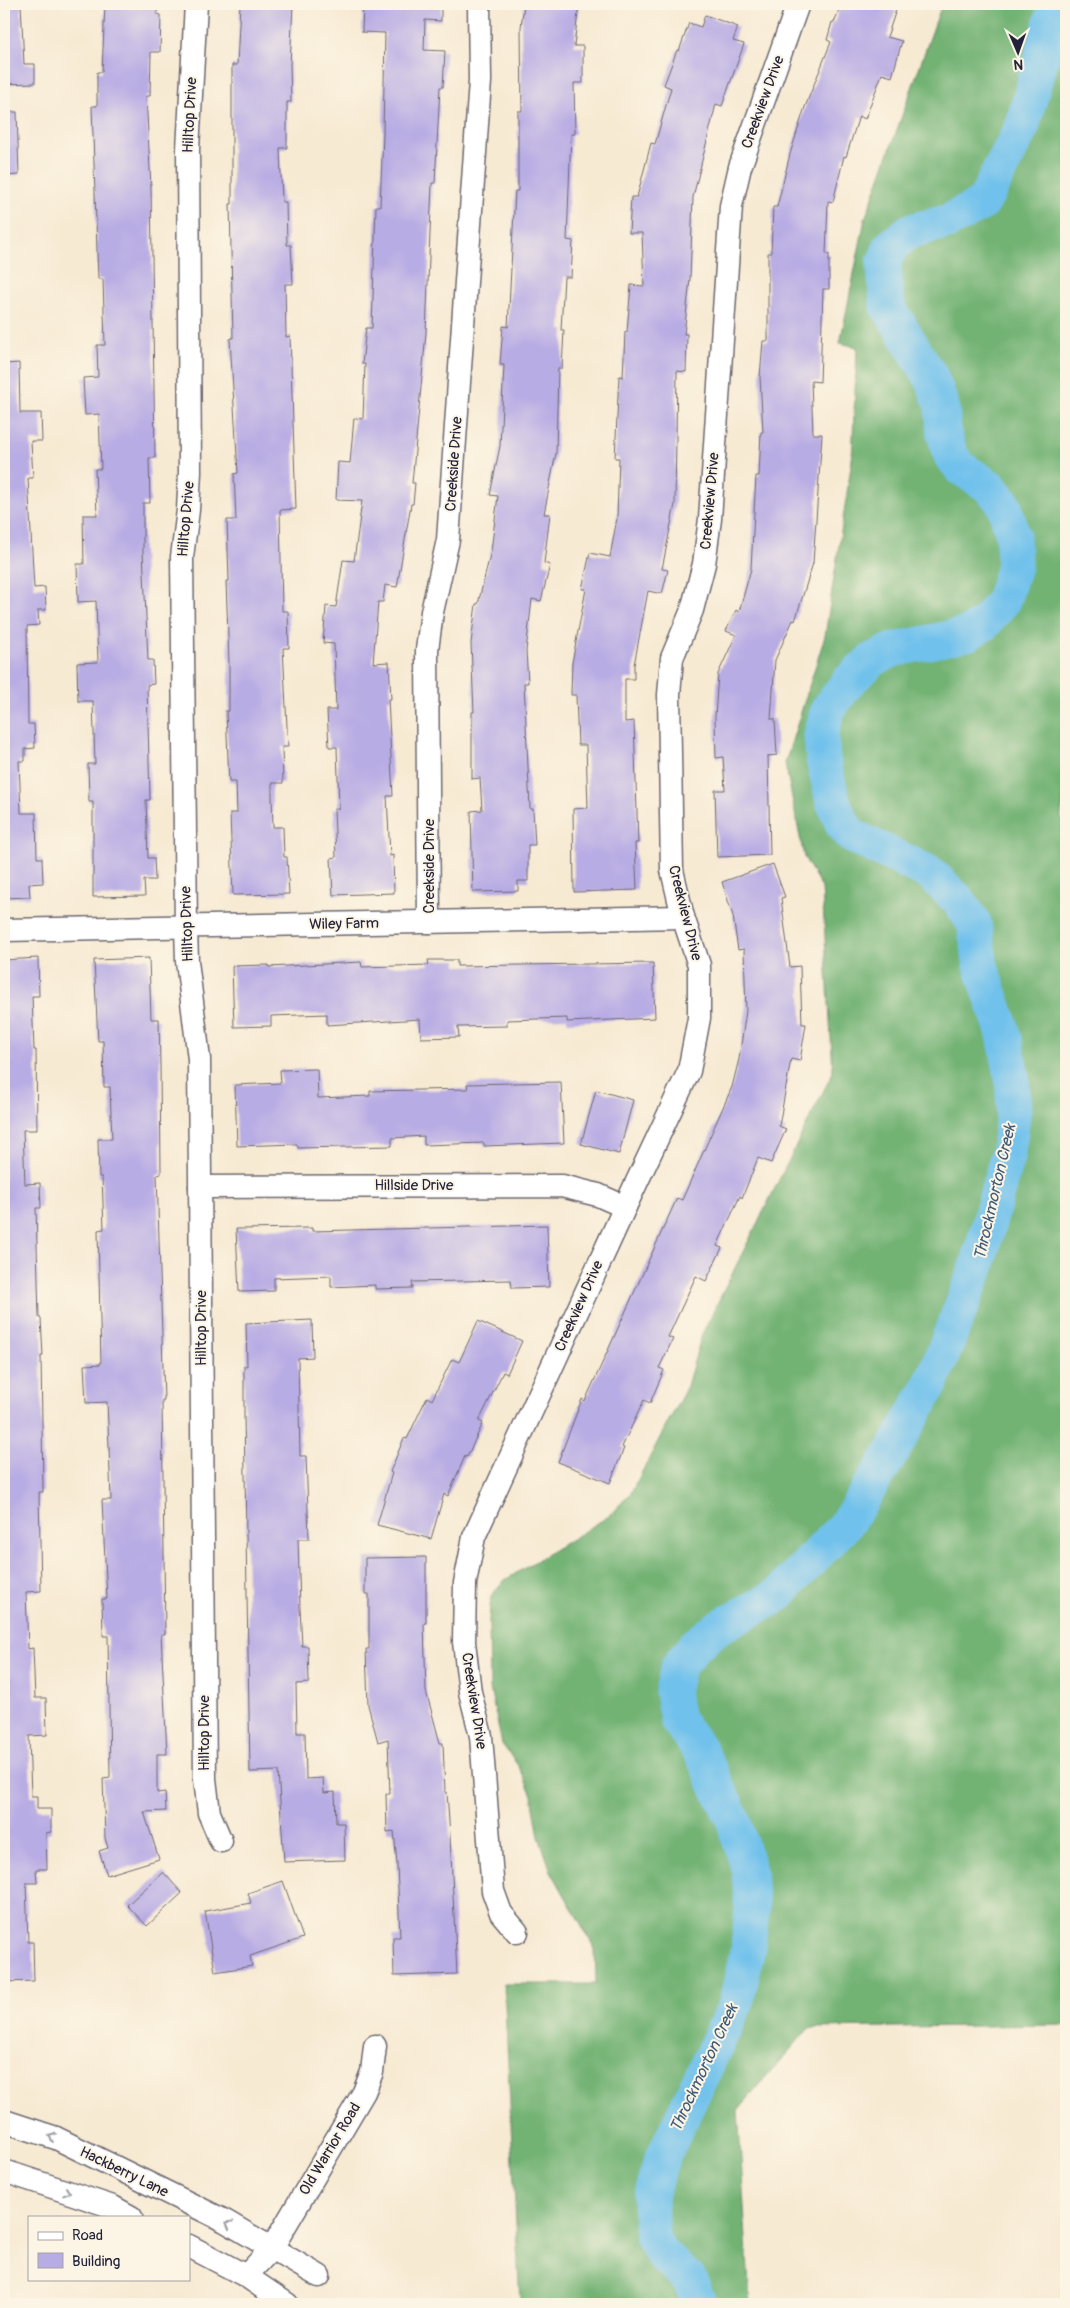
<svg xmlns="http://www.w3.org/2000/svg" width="1070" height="2308" viewBox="0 0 1070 2308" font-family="Pangolin,sans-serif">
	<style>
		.forest { fill: #72b273; stroke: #4a6a57 }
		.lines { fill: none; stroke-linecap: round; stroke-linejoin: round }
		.river { stroke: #70c1ec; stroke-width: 35 }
		.building { fill: #b8ace4 }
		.minor-casing { stroke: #6d6870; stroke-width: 25 }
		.minor { stroke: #fff; stroke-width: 22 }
		.oneway { stroke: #9c9ca7 }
		.labels { text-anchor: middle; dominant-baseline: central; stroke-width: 4; stroke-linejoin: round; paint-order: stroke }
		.street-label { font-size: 15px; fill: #22223b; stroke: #fcf5e5 }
		.water-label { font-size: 16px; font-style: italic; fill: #3d5a79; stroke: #fcf5e5 }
	</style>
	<rect width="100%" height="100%" fill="#fcf5e5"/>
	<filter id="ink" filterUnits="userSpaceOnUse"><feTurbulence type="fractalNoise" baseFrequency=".02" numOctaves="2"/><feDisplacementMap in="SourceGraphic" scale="10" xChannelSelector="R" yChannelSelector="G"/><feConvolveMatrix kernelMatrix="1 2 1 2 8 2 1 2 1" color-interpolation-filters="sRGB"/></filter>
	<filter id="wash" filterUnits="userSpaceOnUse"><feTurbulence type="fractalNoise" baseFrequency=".0096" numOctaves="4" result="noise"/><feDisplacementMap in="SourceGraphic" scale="20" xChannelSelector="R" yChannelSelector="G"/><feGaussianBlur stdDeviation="1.12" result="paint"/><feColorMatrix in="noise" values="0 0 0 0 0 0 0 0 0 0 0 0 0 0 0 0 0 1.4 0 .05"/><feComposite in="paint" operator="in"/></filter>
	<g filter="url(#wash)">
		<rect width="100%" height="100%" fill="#f7ead3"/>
		<path class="forest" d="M942 4H1066V778L1061 817 1066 829V2025L809 2028 738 2110 750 2304H520L504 1984H596L595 1949 551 1871 539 1837 532 1795 519 1767 502 1744 490 1688 489 1620 491 1596 505 1580 609 1516 631 1493 687 1386 702 1334 833 1072 822 888 804 857 785 763 825 636 852 460 857 347 840 343 865 219Z"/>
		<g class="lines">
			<path class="river" d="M700 2304 689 2279 661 2253 652 2238 650 2197 661 2161 736 2003 748 1948 752 1909 749 1871 733 1819 701 1752 677 1720 672 1692 678 1667 695 1645 719 1627 777 1596 847 1523 890 1456 931 1384 977 1267 1008 1153 1014 1108 1012 1076 1004 1034 981 966 974 923 959 901 930 873 852 836 842 823 833 801 823 759 821 735 828 709 849 681 872 660 893 650 967 634 985 623 1003 601 1014 566 1013 536 1004 504 989 486 962 469 951 456 944 434 942 405 931 377 887 305 884 263 891 246 910 231 947 222 983 203 1022 127 1056 4"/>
		</g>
		<g id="blocks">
			<g class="building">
				<path d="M4 4H21L24 64H35V83L4 84Z"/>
				<path d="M105 4H158L157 14 161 15 160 52H151L150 96H146L151 187 155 458H149L150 503H143V551L148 660H153L154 684 147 685 150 800H146L148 858H154L155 880H144L145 896 93 897V802H89L88 764H95L93 701H78L77 663 98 662 96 601 78 602 77 564H84L83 515H97L95 469H101L99 414 85 415 83 378 98 377 97 345H105L103 279H98L92 106H97V72H102Z"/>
				<path d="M240 4H293L290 65 291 102H287V148H280L282 202H286L287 245H291L293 284H285L286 337 290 336 296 509 280 510 282 611H288L289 648H283L288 747H282L283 783H272V797L273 827H283L284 857H287L289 894 233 895 230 813H237L236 782H229L226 711H229V662L226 581H229L227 520H236L234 474 238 473 230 339 233 338 230 204H232V65H237Z"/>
				<path d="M363 4H441V21L425 20 424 50 445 51 443 87H440L435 183H432L426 333 412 483H415L413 504H411L397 587 385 585 383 602H378L373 663 389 662 391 699H388L393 796H387L390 856 393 855 394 893 333 895 331 858 336 857 334 809H339L337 747H329L327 710H336L334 644 323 643 326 606 336 607 343 560 354 561 362 501 336 500 338 462 350 463 354 418 363 419 365 364H362L366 328H372L376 206H380L383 134 385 33 362 32Z"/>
				<path d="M524 4H579L574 46H583V83H574L575 134H571L567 240 573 241 571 277H564L561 330H564L562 368H558L556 453 544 514H550L544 563 550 565 541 601 532 599 526 651 528 683H524L530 809H533L535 845H528V881H518V891L473 892 471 811 482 810 480 778 472 779V712H474L471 643 476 604H478L491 551 498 496 490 495 500 446 504 365H500L503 326 508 327 515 191H518V111H522L521 27Z"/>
				<path d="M841 4H898L887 37 902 41 892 77 882 74 865 119 859 116 846 157 844 156 833 202 828 201 826 254H829V289H823L820 382 811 381 813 434H822L813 563 795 621 793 620 775 660 771 719H775L777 755 768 756 770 855 717 857 715 790H725L723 757 716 758 715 717 718 674 736 635 726 631 736 610 739 612 751 569 756 476H759L761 432H763L760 377 763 341H768V253H771L773 207H777L790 154 805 107 831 42 827 40 832 22 834 23Z"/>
				<path d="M705 15 738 27 733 41 744 44 722 106 716 104 693 197 690 279 684 334H687L686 372 677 371 675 504 662 569 668 570 662 594 648 591 634 665V679H625V722L634 721 638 843H635L637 890 574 892 573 809 588 808 586 745H578L576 695H571L572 663 586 589H582L590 553 610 557 617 518 619 458H615L619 376 623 377 625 332H627L631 285 644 286 642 233H629L631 197H637L651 143 655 144 671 88 664 85 677 50 679 51 689 23 701 27Z"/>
				<path d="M4 112H17L19 175 4 176Z"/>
				<path d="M19 363 20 413H41L42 441H31L33 478H28L34 588 45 587 46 610H38L39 625 27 626 28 724H34L35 748 25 749V761H19L21 813H36L37 858H42L43 883 29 884 30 897 4 898V364Z"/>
				<path d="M773 864 785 897 781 898 790 967 800 966 802 1024H806L800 1061 791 1059 779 1126 786 1129 771 1163 758 1158 742 1198 740 1196 717 1246 722 1248 706 1281 696 1276 668 1337 673 1339 659 1368 664 1370 650 1403 644 1400 622 1447 624 1448 610 1483 558 1462 582 1399 585 1401 677 1198 682 1200 732 1087 739 1059 746 1011 744 949 738 950 733 916 722 882Z"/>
				<path d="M38 958 39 996H32L34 1050H36L37 1130H23L25 1184 40 1183 41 1208H36L39 1318H41L43 1356H41L43 1492H39L41 1591 26 1592 28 1649 33 1648 35 1698H46L47 1735 29 1736 31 1796H37V1809H51V1832L46 1833 47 1869H36L37 1883H26L28 1942H33L34 1981 4 1982V960Z"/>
				<path d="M149 958 151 1019H159L160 1064 161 1174 157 1175 164 1400H162L165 1634H161L167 1754H157V1793L165 1792 166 1811 144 1812 159 1859 107 1875 99 1851 108 1848 105 1838 103 1779 110 1778 108 1636H103L102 1599H107L102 1500H111L109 1447 107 1402 86 1403 84 1365 101 1364 98 1230 104 1229 102 1177H99L98 1139H112L110 1087H104L103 1041H98L94 960Z"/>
				<path d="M428 960H457V966L653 963 655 1018 567 1022V1018L507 1020V1026L458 1027 459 1037 421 1038 420 1019 327 1025V1014L271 1016V1026L234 1027 232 966 269 965V967L361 962 362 967 429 965Z"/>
				<path d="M317 1069 318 1098 370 1096V1091L468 1089 467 1084 561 1082 564 1143 484 1146V1143L424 1145V1136L392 1138V1146L298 1148 297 1144 237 1146 235 1085 281 1083 280 1070Z"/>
				<path d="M596 1090 633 1100 619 1154 581 1144Z"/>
				<path d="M547 1225 549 1287 512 1288 511 1280 412 1282 413 1288 375 1289V1285L331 1287V1276L274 1278V1291L239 1292 236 1229 312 1228V1231Z"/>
				<path d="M312 1320 313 1357 298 1358 300 1456H306L309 1539H298L300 1609 302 1646H308L309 1683 296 1684 297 1733H305L306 1779 323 1778 324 1793 335 1792 336 1823H344L345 1860 284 1862 278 1771 250 1772 244 1414V1366H247L246 1323Z"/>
				<path d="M478 1321 522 1341 507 1374 503 1372 479 1421 483 1423 467 1457 465 1456 448 1496 444 1494 431 1539 377 1525 392 1473 390 1472 404 1438 407 1439 427 1397 432 1400 452 1359 459 1362Z"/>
				<path d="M426 1557V1623H424L426 1691 440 1743H443L445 1792H447L450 1836 457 1974 394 1976 393 1937H400L397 1864 394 1831 387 1832 386 1794H390L388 1739 378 1742 368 1705 366 1649H369V1594H365V1558Z"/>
				<path d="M163 1872 182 1893 147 1926 127 1905Z"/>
				<path d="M283 1881 303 1938 250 1956 252 1966 215 1972 205 1911 251 1903 248 1893Z"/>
			</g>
		</g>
	</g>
	<g filter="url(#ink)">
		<use href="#blocks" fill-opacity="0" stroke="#6d6870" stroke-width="1"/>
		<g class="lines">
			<defs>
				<g id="minor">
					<path d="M196 4 188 149 190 472 188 510 182 557 186 927 187 961 199 1059 205 1779 209 1813 221 1841"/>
					<path d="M429 922 427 650 432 612 448 540 480 81 479 4"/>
					<path d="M4 930 683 917"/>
					<path d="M200 1187 562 1186 598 1195 625 1207"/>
					<path d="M517 1932 501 1913 493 1891 481 1736 470 1692 464 1642 465 1583 474 1537 625 1207 689 1071 699 1018V965L683 917 672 870 669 695 672 658 692 610 704 564 710 519 731 206 740 167 798 4"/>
					<path d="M4 2121 56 2138 225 2221 319 2276"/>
					<path d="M4 2171 113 2207 131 2217"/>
					<path d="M189 2246 246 2276 287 2304"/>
					<path d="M246 2276 272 2248 364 2092 372 2072 375 2046"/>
				</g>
			</defs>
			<use href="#minor" class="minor-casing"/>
			<use href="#minor" class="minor"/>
		</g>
		<defs><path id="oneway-chevron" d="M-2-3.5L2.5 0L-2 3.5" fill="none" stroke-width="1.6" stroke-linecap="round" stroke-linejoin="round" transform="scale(1.25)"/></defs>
		<g class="oneway">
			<use href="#oneway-chevron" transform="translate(52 2137) rotate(-160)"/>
			<use href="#oneway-chevron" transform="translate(67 2192) rotate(18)"/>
			<use href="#oneway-chevron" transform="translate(229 2224) rotate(-151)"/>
		</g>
	</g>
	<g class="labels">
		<g class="street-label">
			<text transform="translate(763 102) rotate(-70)">Creekview Drive</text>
			<text transform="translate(190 115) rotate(-87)">Hilltop Drive</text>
			<text transform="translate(454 464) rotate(-86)">Creekside Drive</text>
			<text transform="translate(710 501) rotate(-85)">Creekview Drive</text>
			<text transform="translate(186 519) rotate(-85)">Hilltop Drive</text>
			<text transform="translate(429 866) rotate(-90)">Creekside Drive</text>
			<text transform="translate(685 913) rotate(76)">Creekview Drive</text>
			<text transform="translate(187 924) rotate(-92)">Hilltop Drive</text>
			<text transform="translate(344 924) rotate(-1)">Wiley Farm</text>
			<text x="414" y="1185">Hillside Drive</text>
			<text transform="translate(579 1306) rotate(-66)">Creekview Drive</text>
			<text transform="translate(201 1328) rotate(-90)">Hilltop Drive</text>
			<text transform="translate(474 1701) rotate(81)">Creekview Drive</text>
			<text transform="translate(204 1733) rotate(-90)">Hilltop Drive</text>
			<text transform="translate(330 2149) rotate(-59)">Old Warrior Road</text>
			<text transform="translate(124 2172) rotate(26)">Hackberry Lane</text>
		</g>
		<g class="water-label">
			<text transform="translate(995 1192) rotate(-77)">Throckmorton Creek</text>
			<text transform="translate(704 2068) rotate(-65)">Throckmorton Creek</text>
		</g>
	</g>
	<rect width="1070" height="2308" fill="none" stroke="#fcf5e5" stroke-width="20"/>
	<rect x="28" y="2216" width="162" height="65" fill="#fcf5e5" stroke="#a5a1a1"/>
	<rect x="38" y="2232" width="25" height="8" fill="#ffffff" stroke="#a5a1a1"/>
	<text x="72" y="2240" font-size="15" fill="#22223b">Road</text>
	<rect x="38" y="2253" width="25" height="15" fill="#b8ace4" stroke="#a5a1a1"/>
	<text x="72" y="2266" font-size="15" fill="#22223b">Building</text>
	<g transform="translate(1018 52) rotate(178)" stroke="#fcf5e5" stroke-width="4" paint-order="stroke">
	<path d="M0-4L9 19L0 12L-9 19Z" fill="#22223b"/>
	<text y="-8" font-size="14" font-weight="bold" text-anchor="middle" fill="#22223b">N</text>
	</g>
</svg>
